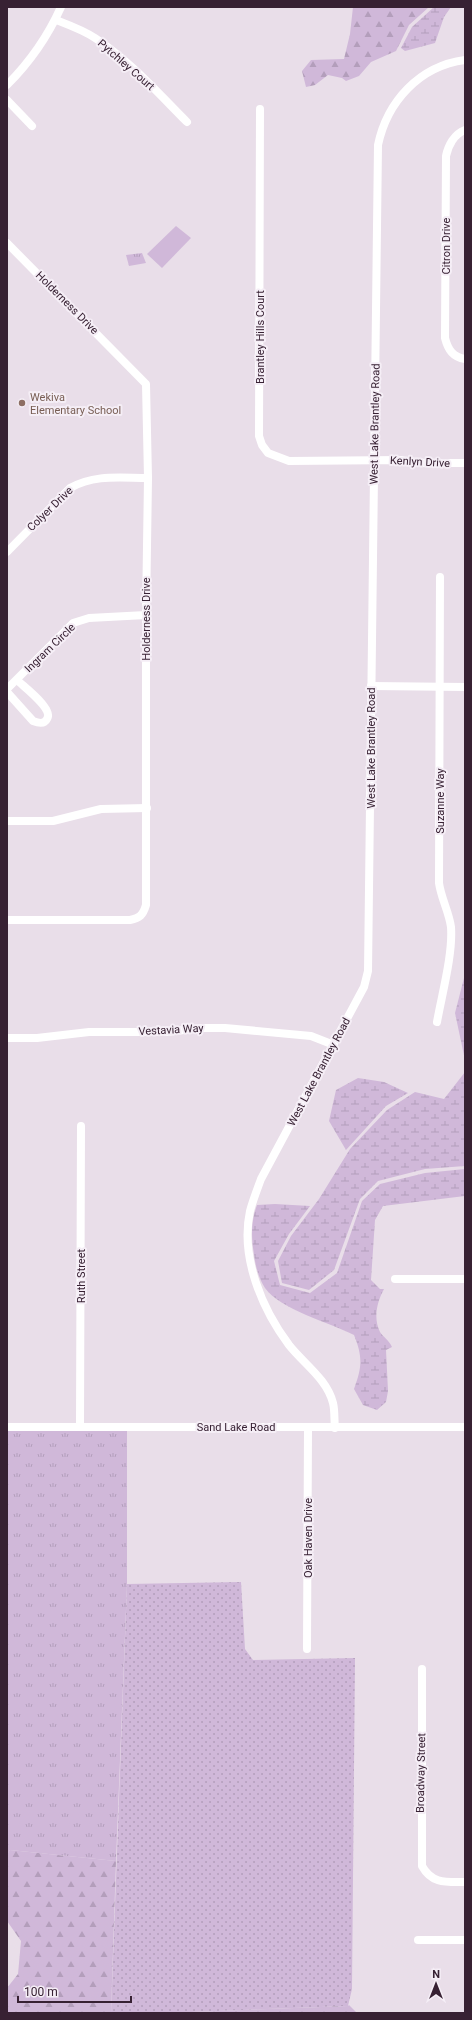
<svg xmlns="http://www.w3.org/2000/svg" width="472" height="2020" viewBox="0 0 472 2020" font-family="Roboto,sans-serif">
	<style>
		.grass { fill: url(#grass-dots) }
		.forest { fill: url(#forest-firs) }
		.wetland { fill: url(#wetland-marsh) }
		.park { fill: url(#park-tufts) }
		.pitch { fill: #d0b8d9 }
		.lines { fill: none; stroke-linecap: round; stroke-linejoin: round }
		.minor { stroke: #fff; stroke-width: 8 }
		.education-dot { fill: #8d6e63; stroke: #f5eef6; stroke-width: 1.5 }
		.labels { text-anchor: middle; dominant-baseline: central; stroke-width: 4; stroke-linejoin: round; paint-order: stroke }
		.street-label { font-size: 11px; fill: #372133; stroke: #f5eef6 }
		.education-label { font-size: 11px; fill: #785e54; stroke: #f5eef6; text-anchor: start }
	</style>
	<defs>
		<pattern id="grass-dots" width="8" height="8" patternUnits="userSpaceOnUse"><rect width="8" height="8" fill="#d0b8d9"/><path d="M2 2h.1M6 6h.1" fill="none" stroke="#b39ebb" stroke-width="1.8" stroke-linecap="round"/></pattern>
		<pattern id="forest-firs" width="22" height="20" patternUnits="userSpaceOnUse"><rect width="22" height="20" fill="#d0b8d9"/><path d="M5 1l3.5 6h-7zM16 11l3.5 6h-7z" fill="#b39ebb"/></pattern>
		<pattern id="wetland-marsh" width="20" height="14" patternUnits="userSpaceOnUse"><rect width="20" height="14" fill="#d0b8d9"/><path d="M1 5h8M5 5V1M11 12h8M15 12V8" fill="none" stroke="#b39ebb"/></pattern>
		<pattern id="park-tufts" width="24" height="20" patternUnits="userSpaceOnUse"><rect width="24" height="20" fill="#d0b8d9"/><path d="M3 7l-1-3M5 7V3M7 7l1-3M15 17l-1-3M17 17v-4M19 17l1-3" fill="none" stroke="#b39ebb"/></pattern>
	</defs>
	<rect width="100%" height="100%" fill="#e9dee9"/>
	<path class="grass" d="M241 1582 245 1649 253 1660 355 1658 352 1989 348 2006 166 2013H111L127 1584Z"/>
	<g class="forest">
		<path d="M353 7H429L409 25 396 51 371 62 359 76 346 81 342 78 328 75 315 85 306 87 302 71 311 60 344 59 350 34Z"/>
		<path d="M10 1850 116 1861 111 2012 121 2013H7V1988L18 1974 21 1941 7 1921V1854Z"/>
		<path d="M349 2005 357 2013H166L348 2006Z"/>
	</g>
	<g class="wetland">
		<path d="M434 7H451L444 17 435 43 405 51 401 48 412 27Z"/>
		<path d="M464 978H465V1060L455 1013Z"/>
		<path d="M465 1072V1166L425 1169 378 1181 360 1199 334 1270 309 1290 282 1283 278 1261 291 1236 319 1199 350 1149 387 1110 415 1092 444 1099Z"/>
		<path d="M358 1078 384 1082 408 1093 386 1106 346 1150 329 1121 336 1090Z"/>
		<path d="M465 1169V1196L383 1206 375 1220 371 1280 380 1289H384C377 1302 373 1318 380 1332 383 1337 389 1340 392 1347L386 1350 388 1391 386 1402 377 1410 363 1405 354 1389C362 1367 363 1357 354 1335 331 1323 279 1309 265 1288 259 1279 255 1265 254 1254 251 1237 251 1221 257 1205L275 1204 310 1206 289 1234 274 1261 280 1285 310 1293 337 1273 362 1201 380 1184 425 1173Z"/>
	</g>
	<g class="park">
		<path d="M142 253 146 263 129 266 126 255Z"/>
		<path d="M7 1431H127V1584L116 1861 10 1850 7 1854Z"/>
	</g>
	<path class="pitch" d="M176 226 191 238 162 268 147 254Z"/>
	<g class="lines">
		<g class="minor">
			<path d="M56 20C69 25 83 30 95 38 129 60 158 93 187 122"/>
			<path d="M7 85C29 63 48 36 61 7"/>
			<path d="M7 100 32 126"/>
			<path d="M260 109 259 436 262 445 268 453 289 461 400 460 424 463H465"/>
			<path d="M465 130C454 134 448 146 446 156L445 338C448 350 453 357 465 359"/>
			<path d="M7 243 146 384 148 478 146 615V905C143 915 140 918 130 920H7"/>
			<path d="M7 552 70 488C95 474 120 478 148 478"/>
			<path d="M371 686 465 687"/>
			<path d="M7 689 73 623 89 618 146 615"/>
			<path d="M7 692 33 721C38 723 44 725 47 719 54 709 24 687 17 680"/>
			<path d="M7 821H53L101 809 147 808"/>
			<path d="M437 1022C442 994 453 954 451 927 449 912 441 898 439 883L440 577"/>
			<path d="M7 1038H37L89 1032H167L201 1028H225L311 1036 334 1045"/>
			<path d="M395 1279H465"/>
			<path d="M7 1427H465"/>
			<path d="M80 1427 81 1126"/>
			<path d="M335 1428C334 1420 335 1411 333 1403 327 1379 304 1364 289 1345 262 1309 240 1257 250 1211 253 1200 257 1190 261 1179L364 987 368 971 378 145C387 102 419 66 465 60"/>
			<path d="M307 1649 308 1428"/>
			<path d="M422 1669V1866C432 1884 446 1882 465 1882"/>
			<path d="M418 1940H465"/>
		</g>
	</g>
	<circle class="education-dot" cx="22" cy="403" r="4"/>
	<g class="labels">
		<g class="street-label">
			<text transform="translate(126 65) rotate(41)">Pytchley Court</text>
			<text transform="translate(446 246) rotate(-90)">Citron Drive</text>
			<text transform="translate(67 303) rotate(45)">Holderness Drive</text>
			<text transform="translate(260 337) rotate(-90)">Brantley Hills Court</text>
			<text transform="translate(375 424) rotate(-89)">West Lake Brantley Road</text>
			<text transform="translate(420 462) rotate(3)">Kenlyn Drive</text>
			<text transform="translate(50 509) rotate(-44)">Colyer Drive</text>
			<text transform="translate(146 619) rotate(-90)">Holderness Drive</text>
			<text transform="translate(50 648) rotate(-44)">Ingram Circle</text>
			<text transform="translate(371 748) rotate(-90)">West Lake Brantley Road</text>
			<text transform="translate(440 801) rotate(-90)">Suzanne Way</text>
			<text transform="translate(171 1030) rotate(-3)">Vestavia Way</text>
			<text transform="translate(319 1072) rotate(-62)">West Lake Brantley Road</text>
			<text transform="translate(81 1276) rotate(-90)">Ruth Street</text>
			<text x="236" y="1427">Sand Lake Road</text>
			<text transform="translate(308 1538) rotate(-90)">Oak Haven Drive</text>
			<text transform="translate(421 1773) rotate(-89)">Broadway Street</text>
		</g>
		<g class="education-label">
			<text x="30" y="397">Wekiva<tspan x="30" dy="13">Elementary School</tspan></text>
		</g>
	</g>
	<rect width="472" height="2020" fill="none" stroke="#372133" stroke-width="16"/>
	<g transform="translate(436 1984)" stroke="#f5eef6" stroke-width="3" paint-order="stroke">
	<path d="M0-3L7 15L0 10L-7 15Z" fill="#372133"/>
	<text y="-6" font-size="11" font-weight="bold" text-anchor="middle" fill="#372133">N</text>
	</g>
	<path d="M18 1996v6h113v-6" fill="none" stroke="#372133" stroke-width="2"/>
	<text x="24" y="1996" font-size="12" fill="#372133" stroke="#f5eef6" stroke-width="3" paint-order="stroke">100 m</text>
</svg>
